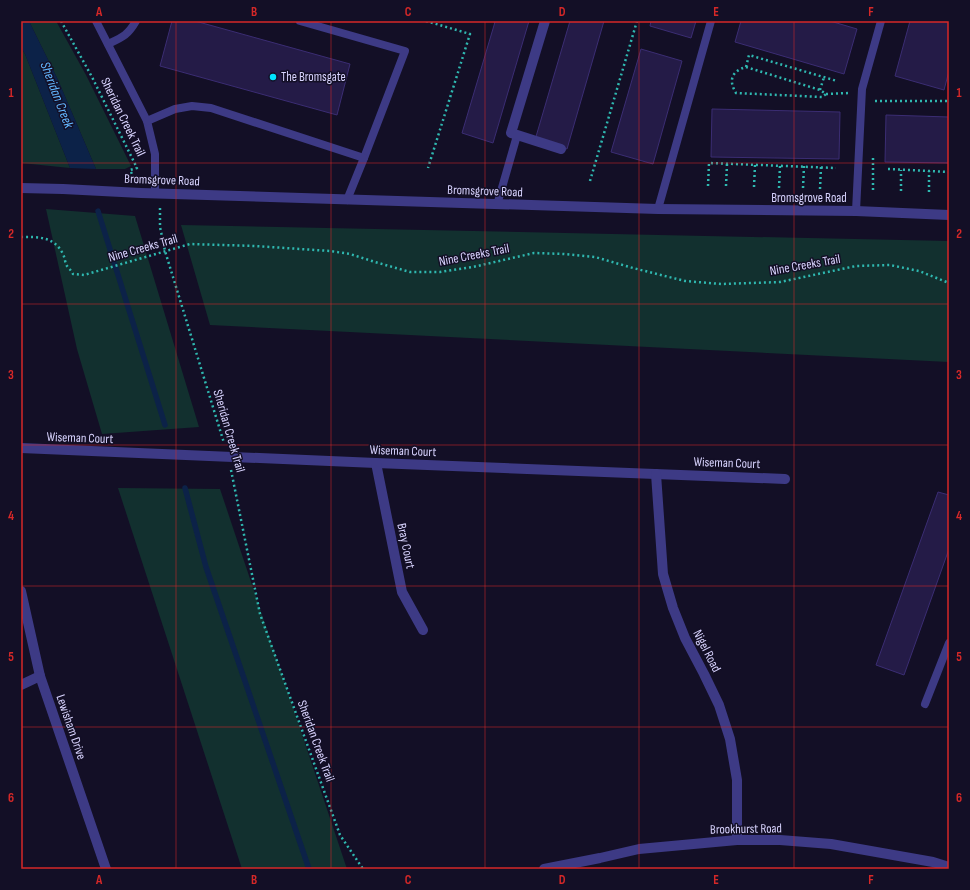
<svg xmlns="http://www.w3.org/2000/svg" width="970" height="890" viewBox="0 0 970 890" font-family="'Sofia Sans Condensed',sans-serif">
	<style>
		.green { fill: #12302f }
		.water { fill: #0c2248 }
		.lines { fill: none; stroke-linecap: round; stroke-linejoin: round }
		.stream { stroke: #0c2248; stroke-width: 5.5 }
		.building { fill: #241b47; stroke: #3b2d73 }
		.path { stroke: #2fb8b0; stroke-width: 2.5; stroke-dasharray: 2 3; stroke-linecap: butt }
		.service { stroke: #3d3a85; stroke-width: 8 }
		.minor { stroke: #3d3a85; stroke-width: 10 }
		.tertiary { stroke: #3d3a85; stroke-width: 10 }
		.pedestrian-bridge { stroke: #3d3a85; stroke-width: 10 }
		.grid { fill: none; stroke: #d62828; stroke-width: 1; stroke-opacity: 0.55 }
		.poi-dot { fill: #00e5ff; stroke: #130f26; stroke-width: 1.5 }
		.labels { text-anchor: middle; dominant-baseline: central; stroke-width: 3; stroke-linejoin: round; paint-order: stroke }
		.poi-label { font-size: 13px; fill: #d9d4ff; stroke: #130f26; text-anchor: start }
		.street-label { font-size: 13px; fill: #d9d4ff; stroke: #130f26 }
		.water-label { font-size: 14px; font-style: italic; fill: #62b6ff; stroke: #130f26 }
		.neatline { fill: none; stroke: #d62828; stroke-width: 1.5 }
		.grid-label { font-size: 13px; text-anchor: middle; font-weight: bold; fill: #d62828 }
	</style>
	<rect width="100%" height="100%" fill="#130f26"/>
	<g class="green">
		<path d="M29 21H56L86 75 131 166 125 169H96L58 80Z"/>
		<path d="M21 47 25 54 70 168 21 163Z"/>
		<path d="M46 209 135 216 199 427 102 434 77 349Z"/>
		<path d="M181 225 949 241V362L210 325Z"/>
		<path d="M118 488 220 489 347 869H242Z"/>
	</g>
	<path class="water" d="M21 21H29L58 80 96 169 70 168 25 54 21 47Z"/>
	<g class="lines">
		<g class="stream">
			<path d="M98 211 165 425"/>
			<path d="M185 488 206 567 309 869"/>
		</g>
	</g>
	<g class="building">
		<path d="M172 21H195L350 64 337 115 160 66Z"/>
		<path d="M491 21H529L493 143 462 133 495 22Z"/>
		<path d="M570 21H604L567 149 535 140Z"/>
		<path d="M651 21H696L691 38 650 26Z"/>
		<path d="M741 21H830L857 29 844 74 735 42Z"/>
		<path d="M910 21H949V71L944 90 895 76Z"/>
		<path d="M641 49 682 61 653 164 611 152Z"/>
		<path d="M712 109 840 112 839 159 711 157Z"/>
		<path d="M886 115 949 117V163L885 162Z"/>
		<path d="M938 492 949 495V549L904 675 876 665Z"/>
	</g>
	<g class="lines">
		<g class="path">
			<path d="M61 21 92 77 137 168 130 170 134 178"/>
			<path d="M426 21 470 34 428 168"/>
			<path d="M746 67 820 90 826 94 822 97 736 93C728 80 732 71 746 67Z"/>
			<path d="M746 67 749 55 837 81"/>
			<path d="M820 90 824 77"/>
			<path d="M826 94 849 93"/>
			<path d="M875 101H949"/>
			<path d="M888 169 949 172"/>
			<path d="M590 181 637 21"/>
			<path d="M708 186 709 163 836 168"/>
			<path d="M726 186 727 164"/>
			<path d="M754 187 755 165"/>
			<path d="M779 188 780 166"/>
			<path d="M803 188 804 166"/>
			<path d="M820 189 821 167"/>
			<path d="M873 190V155"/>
			<path d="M901 191V170"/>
			<path d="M929 192V171"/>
			<path d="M160 208V227L165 251 224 443"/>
			<path d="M21 237C38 237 54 236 63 254 65 258 65 263 67 266 69 269 72 271 73 274L84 275 190 244 255 246 330 251 350 254 375 262 410 272H440L473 267 534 253 564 254 595 257 633 268 685 281 721 284 780 282 856 266 890 265 919 271 949 283"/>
			<path d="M231 470 260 614 340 835 363 869"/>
		</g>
		<g class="service">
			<path d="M96 21 147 121 155 154V193"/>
			<path d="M300 21 405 51 364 158 347 200"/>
			<path d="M108 44C123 37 128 35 136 21"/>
			<path d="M147 121 175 109 192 106 211 108 364 158"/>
			<path d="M497 205 516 139"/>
			<path d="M658 209 711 21"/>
			<path d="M856 211 862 89 881 21"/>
			<path d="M925 704 949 643"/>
		</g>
		<g class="minor">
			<path d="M21 448 376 463 785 479"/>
			<path d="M376 463 402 592 423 630"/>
			<path d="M656 474 663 574 673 608 685 638 704 674 719 705 730 739 737 780V840"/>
			<path d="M21 591 40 676 106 869"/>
			<path d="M21 685 40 676"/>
			<path d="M544 869 600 858 639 849 737 840H780L831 844 933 862 949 867"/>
		</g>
		<path class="tertiary" d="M21 188 63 189 141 193 658 209 856 211 949 215"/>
		<path class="pedestrian-bridge" d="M545 21 511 133 561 149"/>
	</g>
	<path class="grid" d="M176 21V869M331 21V869M485 21V869M639 21V869M794 21V869M21 163H949M21 304H949M21 445H949M21 586H949M21 727H949"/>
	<circle class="poi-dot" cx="273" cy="77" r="4"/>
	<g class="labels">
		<g class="poi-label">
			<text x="281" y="77">The Bromsgate</text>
		</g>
		<g class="street-label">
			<text transform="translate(123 117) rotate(64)">Sheridan Creek Trail</text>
			<text transform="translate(162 180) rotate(2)">Bromsgrove Road</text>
			<text transform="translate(485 191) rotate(2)">Bromsgrove Road</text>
			<text x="809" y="198">Bromsgrove Road</text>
			<text transform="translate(143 248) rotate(-16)">Nine Creeks Trail</text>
			<text transform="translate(474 255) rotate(-11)">Nine Creeks Trail</text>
			<text transform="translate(805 265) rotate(-10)">Nine Creeks Trail</text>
			<text transform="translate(229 431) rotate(74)">Sheridan Creek Trail</text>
			<text transform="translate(80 438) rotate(2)">Wiseman Court</text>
			<text transform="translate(403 451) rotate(2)">Wiseman Court</text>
			<text transform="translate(727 463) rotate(2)">Wiseman Court</text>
			<text transform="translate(406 546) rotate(78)">Bray Court</text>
			<text transform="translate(707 651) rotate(63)">Nigel Road</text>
			<text transform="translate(71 727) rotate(71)">Lewisham Drive</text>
			<text transform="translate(316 741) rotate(70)">Sheridan Creek Trail</text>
			<text transform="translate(746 829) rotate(-1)">Brookhurst Road</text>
		</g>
		<g class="water-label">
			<text transform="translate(57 95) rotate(69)">Sheridan Creek</text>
		</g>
	</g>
	<rect width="970" height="890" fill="none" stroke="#130f26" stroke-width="44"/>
	<rect x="22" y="22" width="926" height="846" class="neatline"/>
	<g class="grid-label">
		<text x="99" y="16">A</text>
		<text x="254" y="16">B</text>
		<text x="408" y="16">C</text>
		<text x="562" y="16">D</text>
		<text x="716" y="16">E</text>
		<text x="871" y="16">F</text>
		<text x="11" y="97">1</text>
		<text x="959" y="97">1</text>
		<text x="11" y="238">2</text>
		<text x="959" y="238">2</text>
		<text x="11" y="379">3</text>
		<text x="959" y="379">3</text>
		<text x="11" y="520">4</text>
		<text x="959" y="520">4</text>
		<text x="11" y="661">5</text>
		<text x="959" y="661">5</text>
		<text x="11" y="802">6</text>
		<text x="959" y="802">6</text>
		<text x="99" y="884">A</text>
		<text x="254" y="884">B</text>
		<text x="408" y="884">C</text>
		<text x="562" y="884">D</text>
		<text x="716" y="884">E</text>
		<text x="871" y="884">F</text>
	</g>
</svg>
